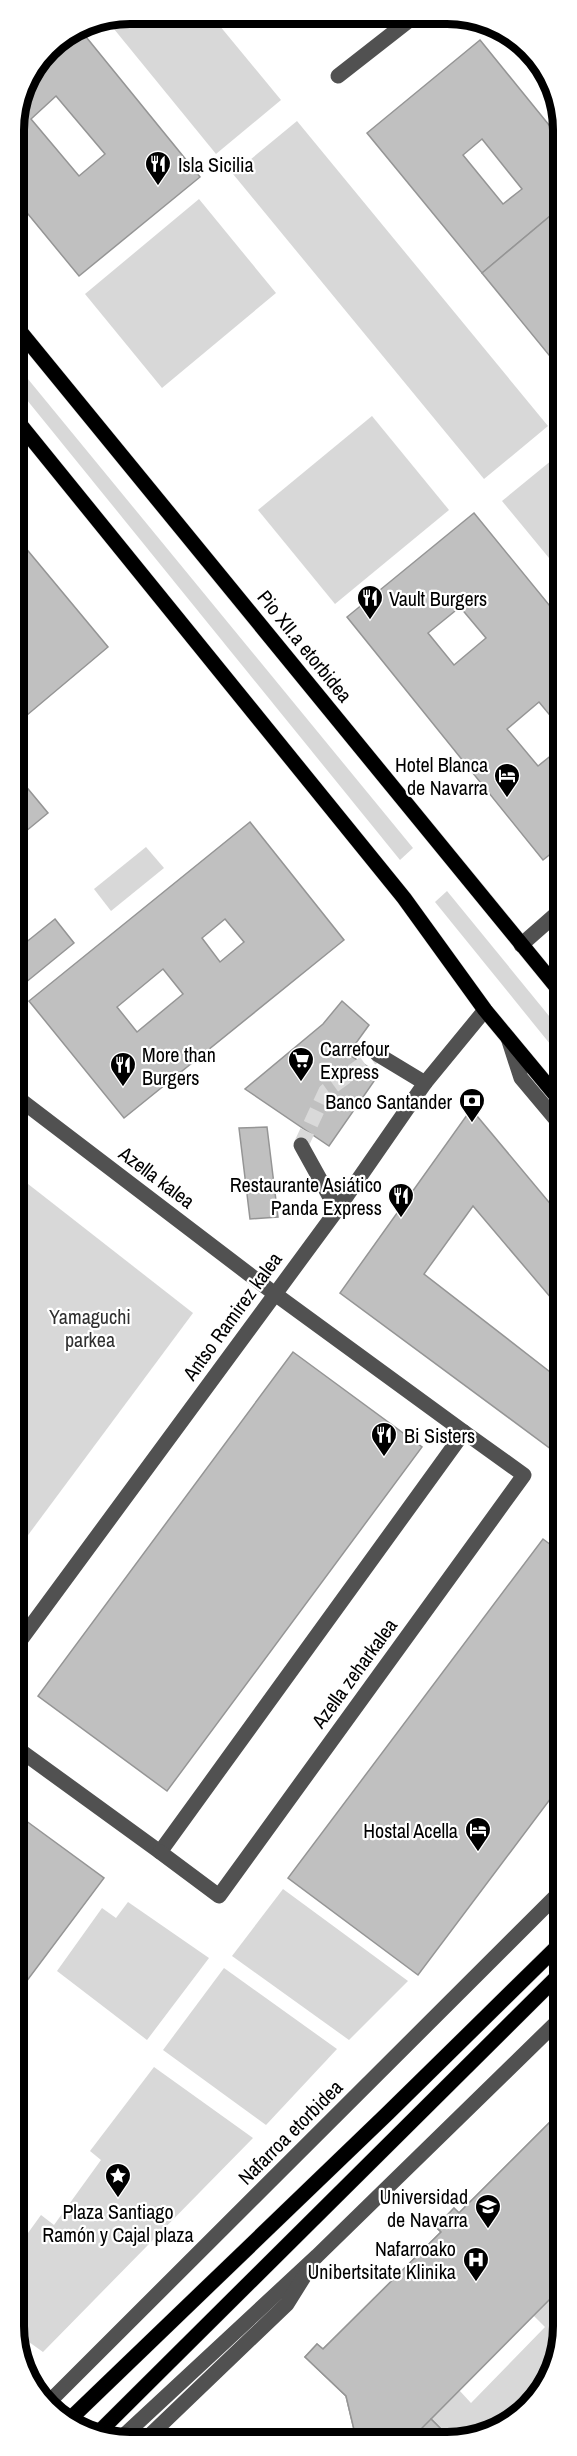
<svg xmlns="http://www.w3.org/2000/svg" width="577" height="2456" viewBox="0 0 577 2456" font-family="'Archivo Narrow',sans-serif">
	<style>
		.green { fill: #d8d8d8 }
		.building { fill: #c0c0c0; stroke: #959595; stroke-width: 1.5; fill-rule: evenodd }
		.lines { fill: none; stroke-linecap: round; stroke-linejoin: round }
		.minor-tunnel { stroke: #d9d9d9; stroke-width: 15; stroke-dasharray: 15 8; stroke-linecap: butt }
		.major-casing { stroke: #dbdbdb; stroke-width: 16 }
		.minor { stroke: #515151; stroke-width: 15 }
		.major { stroke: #000; stroke-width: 15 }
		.labels { text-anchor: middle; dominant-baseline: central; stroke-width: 4.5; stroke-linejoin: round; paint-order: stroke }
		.poi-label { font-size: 20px; fill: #000; stroke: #fff; text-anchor: end }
		.street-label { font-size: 20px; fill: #000; stroke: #fff }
		.park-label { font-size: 20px; fill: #2f2f2f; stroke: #fff }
		.rim { fill: none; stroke: #000; stroke-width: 8 }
	</style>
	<rect width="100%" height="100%" fill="#fff"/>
	<g class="green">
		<path d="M130 14H210L281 100 216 154 105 18Z"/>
		<path d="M297 121 548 426 484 479 233 174Z"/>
		<path d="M199 199 276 293 162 388 85 294Z"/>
		<path d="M14 362 413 848 400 860 14 384Z"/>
		<path d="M372 416 449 510 335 604 258 510Z"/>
		<path d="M563 451V575L502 501Z"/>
		<path d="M146 847 164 868 111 911 94 889Z"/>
		<path d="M447 891 563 1033V1060L435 902Z"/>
		<path d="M14 1173 193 1313 14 1554Z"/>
		<path d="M283 1889 408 1981 349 2040 232 1956Z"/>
		<path d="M128 1902 209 1958 147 2040 57 1971 102 1908 116 1918Z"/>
		<path d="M224 1968 337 2049 266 2125 163 2050Z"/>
		<path d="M154 2067 253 2138 43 2352 15 2332V2251L41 2215 54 2225 101 2160 90 2151Z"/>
		<path d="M562 2285 563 2333 554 2356 541 2369 546 2374 534 2403 463 2441H453L431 2419 459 2390 471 2403 545 2327 532 2314Z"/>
	</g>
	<g class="building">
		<path d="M78 27 200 177 79 276 14 197V123L22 85 48 47ZM56 96 105 154 79 176 31 119Z"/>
		<path d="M480 40 562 141V206L482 273 367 133ZM482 139 522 189 503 204 463 155Z"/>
		<path d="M562 206 563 362 558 366 482 273Z"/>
		<path d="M474 513 563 622V731L539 702 507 729 538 766 563 746V844L543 860 347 617ZM460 607 486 638 454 665 428 633Z"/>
		<path d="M14 534 108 647 14 726Z"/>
		<path d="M14 772 48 813 14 841Z"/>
		<path d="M250 822 344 940 124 1118 29 1001ZM225 919 244 942 220 962 202 938ZM163 969 183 994 137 1032 117 1007Z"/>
		<path d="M55 919 74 943 14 992V952Z"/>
		<path d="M342 1001 369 1025 348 1054 379 1074 329 1146 245 1089 323 1024Z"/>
		<path d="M467 1115 477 1116 563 1219V1312L473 1206 424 1274 563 1382V1458L340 1293Z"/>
		<path d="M267 1127 278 1217 250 1219 239 1128Z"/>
		<path d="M293 1352 422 1447 167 1791 38 1696Z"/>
		<path d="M543 1539 563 1554V1782L418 1975 288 1878Z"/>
		<path d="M14 1812 104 1878 14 1998Z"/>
		<path d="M563 2093V2284L410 2440 399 2430 356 2438 346 2396 305 2357 317 2344 323 2349 441 2232 436 2227 454 2208 459 2213 560 2112 552 2104Z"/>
		<path d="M563 2093V2286L431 2419 453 2441H401L406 2436 399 2430 356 2438 346 2396 305 2357 317 2344 323 2349 441 2232 436 2227 454 2208 459 2213 560 2112 552 2104Z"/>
		<path d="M431 2419 453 2441H401L406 2436 410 2440Z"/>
	</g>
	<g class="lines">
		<path class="minor-tunnel" d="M301 1145 326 1091 377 1054"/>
		<defs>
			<g id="major">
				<path d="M14 324 563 995"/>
				<path d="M14 417 404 898 485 1010 563 1104"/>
				<path d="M69 2420 388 2113 563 1941"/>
				<path d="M96 2435 563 1971"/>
			</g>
		</defs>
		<use href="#major" class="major-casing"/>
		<g class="minor">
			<path d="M338 76 416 15"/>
			<path d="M521 945 563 908"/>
			<path d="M508 1038 521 1078 563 1128"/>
			<path d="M377 1054 425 1083"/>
			<path d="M14 1095 275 1294 464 1432 160 1852 14 1746"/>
			<path d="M301 1145 337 1210"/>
			<path d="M14 1649 337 1210 425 1083 485 1010"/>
			<path d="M160 1852 219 1896 524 1475 464 1432"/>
			<path d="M46 2405 563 1889"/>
			<path d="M119 2440 317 2256 563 2016"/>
			<path d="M145 2440 287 2304 307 2272"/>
		</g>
		<use href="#major" class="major"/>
	</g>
	<defs>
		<symbol id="restaurant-pin" viewBox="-11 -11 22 30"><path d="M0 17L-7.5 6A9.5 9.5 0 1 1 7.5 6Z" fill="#000" stroke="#fff"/><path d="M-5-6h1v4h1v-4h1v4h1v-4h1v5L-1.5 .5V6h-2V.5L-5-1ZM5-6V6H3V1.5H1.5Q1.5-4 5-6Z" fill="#fff"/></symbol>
		<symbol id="hotel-pin" viewBox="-11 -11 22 30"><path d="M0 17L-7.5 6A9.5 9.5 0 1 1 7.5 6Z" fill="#000" stroke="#fff"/><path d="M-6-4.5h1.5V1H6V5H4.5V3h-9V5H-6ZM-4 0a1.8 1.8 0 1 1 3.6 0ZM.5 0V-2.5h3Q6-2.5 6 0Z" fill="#fff"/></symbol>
		<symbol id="supermarket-pin" viewBox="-11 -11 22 30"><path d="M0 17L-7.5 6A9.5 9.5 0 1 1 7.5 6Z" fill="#000" stroke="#fff"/><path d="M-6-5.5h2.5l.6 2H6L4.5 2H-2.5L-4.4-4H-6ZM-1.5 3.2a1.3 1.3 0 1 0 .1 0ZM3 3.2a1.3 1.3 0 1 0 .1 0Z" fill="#fff"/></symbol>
		<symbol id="bank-pin" viewBox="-11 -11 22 30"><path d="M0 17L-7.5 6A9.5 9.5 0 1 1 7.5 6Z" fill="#000" stroke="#fff"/><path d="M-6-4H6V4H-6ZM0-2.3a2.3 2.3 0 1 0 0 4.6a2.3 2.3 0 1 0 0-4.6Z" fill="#fff"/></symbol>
		<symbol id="sight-pin" viewBox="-11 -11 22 30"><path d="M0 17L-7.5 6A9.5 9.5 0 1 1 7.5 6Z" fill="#000" stroke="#fff"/><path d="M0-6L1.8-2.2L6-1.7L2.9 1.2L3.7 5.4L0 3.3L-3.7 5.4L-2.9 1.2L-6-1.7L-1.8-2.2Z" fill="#fff"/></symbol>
		<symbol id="university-pin" viewBox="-11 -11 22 30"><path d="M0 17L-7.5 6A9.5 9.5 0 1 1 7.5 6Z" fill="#000" stroke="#fff"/><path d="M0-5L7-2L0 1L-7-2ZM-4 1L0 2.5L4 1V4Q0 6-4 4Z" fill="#fff"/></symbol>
		<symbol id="hospital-pin" viewBox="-11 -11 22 30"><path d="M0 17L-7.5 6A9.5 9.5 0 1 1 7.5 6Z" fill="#000" stroke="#fff"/><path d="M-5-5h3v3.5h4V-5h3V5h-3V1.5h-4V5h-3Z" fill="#fff"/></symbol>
	</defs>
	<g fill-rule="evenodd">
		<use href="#restaurant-pin" x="143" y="149" width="30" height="40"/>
		<use href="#restaurant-pin" x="355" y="583" width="30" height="40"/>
		<use href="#hotel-pin" x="492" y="761" width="30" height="40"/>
		<use href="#supermarket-pin" x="286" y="1045" width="30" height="40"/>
		<use href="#restaurant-pin" x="108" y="1050" width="30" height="40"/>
		<use href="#bank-pin" x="457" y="1086" width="30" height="40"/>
		<use href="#restaurant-pin" x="386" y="1181" width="30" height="40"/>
		<use href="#restaurant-pin" x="369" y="1420" width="30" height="40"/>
		<use href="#hotel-pin" x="463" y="1815" width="30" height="40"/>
		<use href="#sight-pin" x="103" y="2161" width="30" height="40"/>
		<use href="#university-pin" x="473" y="2192" width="30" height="40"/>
		<use href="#hospital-pin" x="461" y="2245" width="30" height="40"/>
	</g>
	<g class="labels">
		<g class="poi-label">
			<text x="178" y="164" text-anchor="start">Isla Sicilia</text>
			<text x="389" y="598" text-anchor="start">Vault Burgers</text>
			<text x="488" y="764">Hotel Blanca<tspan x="488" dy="23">de Navarra</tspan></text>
			<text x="320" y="1048" text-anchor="start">Carrefour<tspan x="320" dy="23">Express</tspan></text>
			<text x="142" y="1054" text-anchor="start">More than<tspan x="142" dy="23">Burgers</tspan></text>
			<text x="452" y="1101">Banco Santander</text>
			<text x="382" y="1184">Restaurante Asiático<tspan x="382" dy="23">Panda Express</tspan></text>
			<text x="404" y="1435" text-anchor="start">Bi Sisters</text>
			<text x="458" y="1830">Hostal Acella</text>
			<text x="468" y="2196">Universidad<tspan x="468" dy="23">de Navarra</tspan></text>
			<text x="118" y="2211" text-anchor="middle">Plaza Santiago<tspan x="118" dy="23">Ramón y Cajal plaza</tspan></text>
			<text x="456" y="2248">Nafarroako<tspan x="456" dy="23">Unibertsitate Klinika</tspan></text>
		</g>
		<g class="street-label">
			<text transform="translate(305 646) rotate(51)">Pio XII.a etorbidea</text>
			<text transform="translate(157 1177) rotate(37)">Azella kalea</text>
			<text transform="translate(232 1316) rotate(-54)">Antso Ramirez kalea</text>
			<text transform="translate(354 1673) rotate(-54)">Azella zeharkalea</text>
			<text transform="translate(290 2132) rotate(-45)">Nafarroa etorbidea</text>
		</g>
		<g class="park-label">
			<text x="90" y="1316">Yamaguchi<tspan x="90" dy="23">parkea</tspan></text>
		</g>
	</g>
	<path d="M0 0H577V2456H0ZM130 24H447A106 106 0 0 1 553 130V2326A106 106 0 0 1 447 2432H130A106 106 0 0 1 24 2326V130A106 106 0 0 1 130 24Z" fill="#fff" fill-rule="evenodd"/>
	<path class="rim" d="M130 24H447A106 106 0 0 1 553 130V2326A106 106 0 0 1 447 2432H130A106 106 0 0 1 24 2326V130A106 106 0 0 1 130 24Z"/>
</svg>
